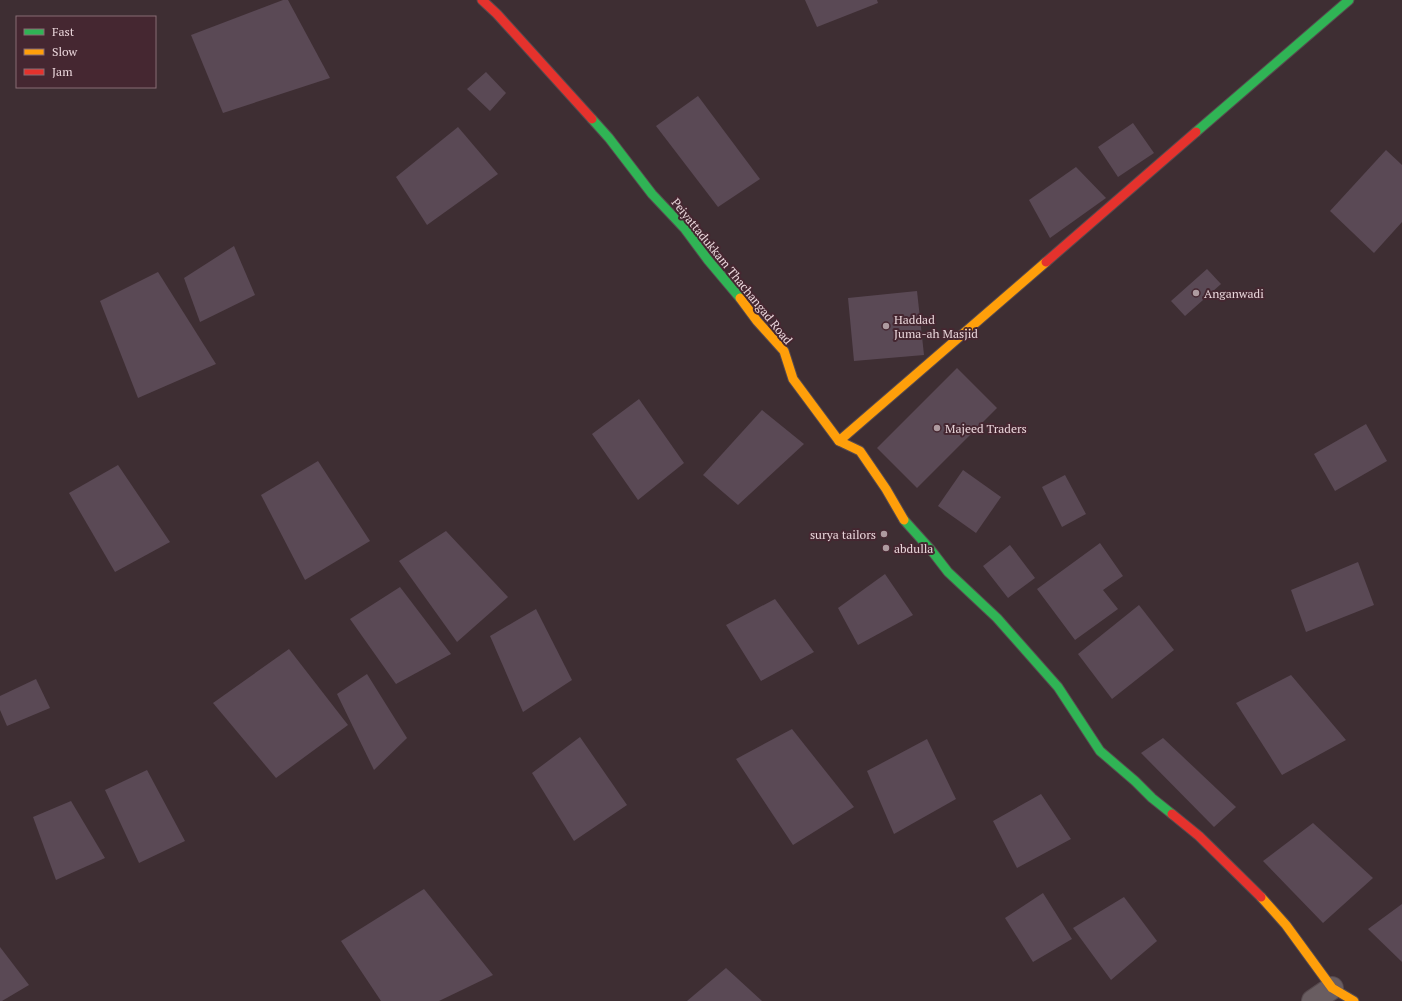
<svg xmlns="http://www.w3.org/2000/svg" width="1402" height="1001" viewBox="0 0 1402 1001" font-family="'PT Serif',serif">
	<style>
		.building { fill: #5a4955 }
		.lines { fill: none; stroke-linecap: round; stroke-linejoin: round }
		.street-casing { stroke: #574a4e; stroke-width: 24 }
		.fast-casing { stroke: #574a4e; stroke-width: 11 }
		.slow-casing { stroke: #574a4e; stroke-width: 11 }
		.jam-casing { stroke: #574a4e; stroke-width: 11 }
		.street { stroke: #695d61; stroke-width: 22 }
		.fast { stroke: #30b455; stroke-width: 9 }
		.slow { stroke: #ff9f0a; stroke-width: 9 }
		.jam { stroke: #e5322d; stroke-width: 9 }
		.poi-dot { fill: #ae9ba0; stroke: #452731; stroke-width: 1.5 }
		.labels { text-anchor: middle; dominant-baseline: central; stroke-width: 4; stroke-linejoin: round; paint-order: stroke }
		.street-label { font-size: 12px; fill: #ead6db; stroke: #452731 }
		.poi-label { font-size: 12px; fill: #ead6db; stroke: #452731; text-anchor: start }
	</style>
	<rect width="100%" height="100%" fill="#3e2e33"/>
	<g class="building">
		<path d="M283 0H288L330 78 223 113 191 35Z"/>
		<path d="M805 0H877L878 3 817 27Z"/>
		<path d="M486 72 506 93 490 111 467 89Z"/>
		<path d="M698 96 760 179 718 207 656 126Z"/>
		<path d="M1133 123 1154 153 1118 177 1098 147Z"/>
		<path d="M458 127 498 174 427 225 396 177Z"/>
		<path d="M1386 150 1402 165V222L1374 253 1330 211Z"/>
		<path d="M1076 167 1106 198 1050 238 1029 200Z"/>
		<path d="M234 246 255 295 200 322 184 278Z"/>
		<path d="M1207 269 1221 284 1185 316 1171 301Z"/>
		<path d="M158 272 216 364 138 398 100 301Z"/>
		<path d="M917 291 924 355 854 361 848 298Z"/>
		<path d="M957 368 997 408 917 488 877 448Z"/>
		<path d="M639 399 684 463 638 500 592 434Z"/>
		<path d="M762 410 804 444 738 505 703 475Z"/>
		<path d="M1366 424 1387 461 1335 491 1314 454Z"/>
		<path d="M318 461 370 541 305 580 261 495Z"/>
		<path d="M118 465 170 542 115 572 69 493Z"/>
		<path d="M963 470 1001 497 976 533 938 506Z"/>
		<path d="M1065 475 1086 514 1062 527 1042 487Z"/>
		<path d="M446 531 508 597 457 642 399 561Z"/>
		<path d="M1100 543 1123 576 1103 590 1118 609 1075 640 1037 589Z"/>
		<path d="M1010 545 1035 578 1008 598 983 566Z"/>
		<path d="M1358 562 1374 605 1306 632 1291 590Z"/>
		<path d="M885 574 913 615 858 645 838 608Z"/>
		<path d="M400 587 451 654 396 684 350 619Z"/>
		<path d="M775 599 814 652 761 681 726 625Z"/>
		<path d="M1139 605 1174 650 1112 699 1078 654Z"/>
		<path d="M536 609 572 680 523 712 490 636Z"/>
		<path d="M289 649 348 725 276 778 213 703Z"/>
		<path d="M367 674 407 738 374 770 337 694Z"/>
		<path d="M1291 675 1346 740 1282 775 1236 703Z"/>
		<path d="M36 679 50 708 7 726 0 710V696Z"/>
		<path d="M792 729 854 807 793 845 736 759Z"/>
		<path d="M580 737 627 805 574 841 532 773Z"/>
		<path d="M1163 738 1236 807 1214 827 1141 753Z"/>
		<path d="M927 739 956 799 894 834 867 771Z"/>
		<path d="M147 770 185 841 139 863 105 790Z"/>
		<path d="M1041 794 1071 839 1017 868 993 821Z"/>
		<path d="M71 801 105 858 56 880 33 817Z"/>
		<path d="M1313 823 1373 878 1323 923 1263 861Z"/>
		<path d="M424 889 493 975 439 1001H381L341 941Z"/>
		<path d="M1043 893 1072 939 1033 962 1005 918Z"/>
		<path d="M1124 897 1157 941 1111 980 1073 928Z"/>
		<path d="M1402 904V962L1368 929Z"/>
		<path d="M0 947 29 985 2 1001H0Z"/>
		<path d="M726 968 762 1001H687Z"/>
	</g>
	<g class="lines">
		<defs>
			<path id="street" d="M1313 1001 1332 988"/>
			<g id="fast">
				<path d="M592 119 609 138 652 194 685 229 708 260 740 298"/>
				<path d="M1196 132 1349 0"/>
				<path d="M904 520 931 550 948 572 997 618 1058 687 1100 751 1135 781 1152 798 1172 814"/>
			</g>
			<g id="slow">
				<path d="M740 298 757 321 784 351 793 379 839 441 860 451 886 489 904 520"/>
				<path d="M839 441 1046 262"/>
				<path d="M1261 897 1286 925 1332 988 1354 1001"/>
			</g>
			<g id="jam">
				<path d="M482 0 497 14 592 119"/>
				<path d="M1046 262 1196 132"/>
				<path d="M1172 814 1199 836 1261 897"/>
			</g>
		</defs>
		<use href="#street" class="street-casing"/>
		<use href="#fast" class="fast-casing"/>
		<use href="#slow" class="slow-casing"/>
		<use href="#jam" class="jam-casing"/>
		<use href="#street" class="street"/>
		<use href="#fast" class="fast"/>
		<use href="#slow" class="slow"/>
		<use href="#jam" class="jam"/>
	</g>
	<g class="poi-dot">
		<circle cx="1196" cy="293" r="4"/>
		<circle cx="886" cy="326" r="4"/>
		<circle cx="937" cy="428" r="4"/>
		<circle cx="884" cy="534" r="4"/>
		<circle cx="886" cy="548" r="4"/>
	</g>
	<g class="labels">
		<g class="street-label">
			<text transform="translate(732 271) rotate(51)">Peiyattadukkam Thachangad Road</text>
		</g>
		<g class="poi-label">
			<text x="1204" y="293">Anganwadi</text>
			<text x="894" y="319">Haddad<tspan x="894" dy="14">Juma-ah Masjid</tspan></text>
			<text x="945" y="428">Majeed Traders</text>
			<text x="876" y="534" text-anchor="end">surya tailors</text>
			<text x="894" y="548">abdulla</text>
		</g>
	</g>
	<rect x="16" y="16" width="140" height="72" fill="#452731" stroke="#876d75"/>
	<rect x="24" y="29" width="20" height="6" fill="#30b455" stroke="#876d75"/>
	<text x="52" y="36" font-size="12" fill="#ead6db">Fast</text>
	<rect x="24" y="49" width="20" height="6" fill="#ff9f0a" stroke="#876d75"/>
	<text x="52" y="56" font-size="12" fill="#ead6db">Slow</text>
	<rect x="24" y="69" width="20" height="6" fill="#e5322d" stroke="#876d75"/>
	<text x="52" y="76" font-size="12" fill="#ead6db">Jam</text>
</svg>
